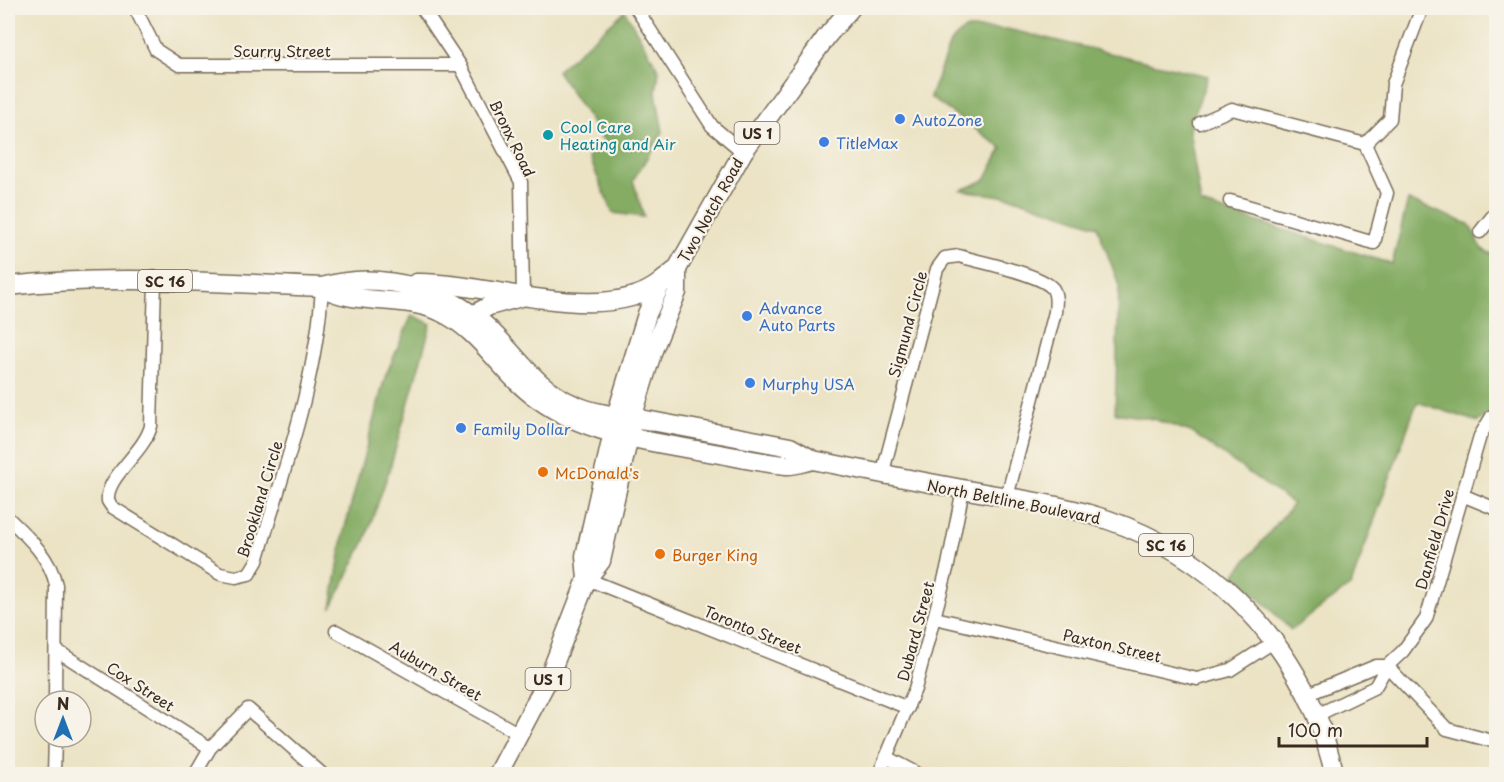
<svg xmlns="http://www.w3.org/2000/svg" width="1504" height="782" viewBox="0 0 1504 782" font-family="'Playpen Sans',sans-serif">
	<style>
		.forest { fill: #84ac63; stroke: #606b40; stroke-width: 1.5 }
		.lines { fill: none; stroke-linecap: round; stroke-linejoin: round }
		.minor-casing { stroke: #796b58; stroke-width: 15 }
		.primary-casing { stroke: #796b58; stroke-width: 21 }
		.minor { stroke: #fff; stroke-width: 12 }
		.primary { stroke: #fff; stroke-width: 18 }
		.shop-dot { fill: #3f7fe0; stroke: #f7f3e8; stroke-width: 2 }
		.culture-dot { fill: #0f9aa8; stroke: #f7f3e8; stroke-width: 2 }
		.food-dot { fill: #e8710a; stroke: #f7f3e8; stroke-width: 2 }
		.labels { text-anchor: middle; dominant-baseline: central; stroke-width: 4.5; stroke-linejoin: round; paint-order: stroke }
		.shield { fill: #f7f3e8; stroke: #73665b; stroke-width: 1.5 }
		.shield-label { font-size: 14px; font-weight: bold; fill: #3b2a1e }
		.street-label { font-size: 15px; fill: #3b2a1e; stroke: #f7f3e8 }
		.shop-label { font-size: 15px; fill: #366cbe; stroke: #f7f3e8; text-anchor: start }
		.culture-label { font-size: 15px; fill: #0d838f; stroke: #f7f3e8; text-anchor: start }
		.food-label { font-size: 15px; fill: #c56008; stroke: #f7f3e8; text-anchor: start }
	</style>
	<rect width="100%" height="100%" fill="#f7f3e8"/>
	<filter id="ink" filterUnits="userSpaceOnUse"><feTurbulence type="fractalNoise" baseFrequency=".0167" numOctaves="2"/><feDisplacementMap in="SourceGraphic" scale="12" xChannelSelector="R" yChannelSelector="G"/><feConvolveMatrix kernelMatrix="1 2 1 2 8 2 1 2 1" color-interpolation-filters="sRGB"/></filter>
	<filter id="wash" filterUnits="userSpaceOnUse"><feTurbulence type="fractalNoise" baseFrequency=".008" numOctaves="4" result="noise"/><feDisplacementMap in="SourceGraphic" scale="24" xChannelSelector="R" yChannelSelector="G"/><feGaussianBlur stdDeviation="1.35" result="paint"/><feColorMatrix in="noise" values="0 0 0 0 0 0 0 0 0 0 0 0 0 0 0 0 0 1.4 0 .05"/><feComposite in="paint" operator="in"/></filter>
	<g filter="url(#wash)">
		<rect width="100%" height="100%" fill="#ebe3c4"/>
		<g class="forest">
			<path d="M625 11 659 70 656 93 663 132 633 180 644 217 613 213 589 157 606 144 557 71Z"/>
			<path d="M965 29H1007L1208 76 1189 129 1201 204 1392 264 1408 200 1469 224 1482 249 1496 256V406L1478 422 1417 402 1351 585 1291 630 1235 574 1293 504 1191 432 1153 419 1115 413 1119 285 1097 226 1014 198 961 190 985 180 1002 148 930 97 950 43Z"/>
			<path d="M412 315 431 324 390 468 365 541 331 608 344 531 385 377Z"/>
		</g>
	</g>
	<g filter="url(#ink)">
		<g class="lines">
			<defs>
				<g id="minor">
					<path d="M135 8 156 50 179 65H460"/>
					<path d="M422 8 460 65 521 182 523 297"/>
					<path d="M636 8 712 126 743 152"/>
					<path d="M1200 123 1232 109 1365 144 1387 193 1374 243 1230 201"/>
					<path d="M1365 144 1390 119 1393 84 1422 8"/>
					<path d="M1480 232 1496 212"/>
					<path d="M155 281 151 426C144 453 105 477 108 501L112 507 220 574 236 577 249 574 257 561C283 472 317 380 322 287"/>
					<path d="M882 475 937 269 945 258 959 256C979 262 1042 274 1053 289 1057 296 1056 304 1055 312L1007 497"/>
					<path d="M1462 495 1496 509"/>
					<path d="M8 518C28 537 50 557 56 585L55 701"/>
					<path d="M587 579 908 708"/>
					<path d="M935 618 1197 679 1230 670 1275 641"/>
					<path d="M336 631 521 735"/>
					<path d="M56 650 210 748"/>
					<path d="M1387 666 1447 729 1496 742"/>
					<path d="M1306 695 1376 666H1387"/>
					<path d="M1317 715 1375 687 1387 666 1403 651 1426 619 1480 436 1492 416 1496 413"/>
					<path d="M886 757 918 774"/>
					<path d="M54 774 55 737"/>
					<path d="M195 774 210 748 248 709 322 774"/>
					<path d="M879 774 915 689 948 565 963 489"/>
				</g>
				<g id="primary">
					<path d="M416 283C486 281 605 328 661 282"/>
					<path d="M8 286C112 274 217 283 322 287 383 269 454 290 497 337 522 363 540 391 575 405 600 416 625 416 651 421 697 430 744 438 790 447L813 460C866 471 919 481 973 491 1011 498 1051 503 1089 514 1193 543 1272 615 1316 714 1324 733 1329 755 1335 774"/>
					<path d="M322 287C359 307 402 294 441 312 483 332 501 374 538 399 589 436 654 442 714 453 738 457 762 463 786 465 794 466 804 462 813 460"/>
					<path d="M464 320 489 306 521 297"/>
					<path d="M587 579 585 556 619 406 647 314 662 281 677 269 743 152 827 36 851 8"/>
					<path d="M498 774 549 677 587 579 601 561 636 405 653 350 677 292V269"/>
				</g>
			</defs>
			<use href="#minor" class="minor-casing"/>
			<use href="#primary" class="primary-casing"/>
			<use href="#minor" class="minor"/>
			<use href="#primary" class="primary"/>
		</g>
	</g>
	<g class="shop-dot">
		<circle cx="900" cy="119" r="6"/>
		<circle cx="824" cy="142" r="6"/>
		<circle cx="747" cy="316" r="6"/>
		<circle cx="750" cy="383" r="6"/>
		<circle cx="461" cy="428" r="6"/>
	</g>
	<circle class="culture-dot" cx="548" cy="135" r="6"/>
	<g class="food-dot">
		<circle cx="543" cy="472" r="6"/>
		<circle cx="660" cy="554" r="6"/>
	</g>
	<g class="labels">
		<g class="shield">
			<rect x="734.5" y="122" width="45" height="22" rx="4.5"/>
			<rect x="138" y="270" width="54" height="22" rx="4.5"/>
			<rect x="1139" y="534" width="54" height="22" rx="4.5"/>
			<rect x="525.5" y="668" width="45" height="22" rx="4.5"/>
		</g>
		<g class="shield-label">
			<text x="757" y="133">US 1</text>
			<text x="165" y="281">SC 16</text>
			<text x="1166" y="545">SC 16</text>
			<text x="548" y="679">US 1</text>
		</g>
		<g class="street-label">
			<text x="282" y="50">Scurry Street</text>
			<text transform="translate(513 138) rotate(64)">Bronx Road</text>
			<text transform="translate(710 210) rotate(-61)">Two Notch Road</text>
			<text transform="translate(907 324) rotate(-75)">Sigmund Circle</text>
			<text transform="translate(259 499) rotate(-73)">Brookland Circle</text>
			<text transform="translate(1014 501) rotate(11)">North Beltline Boulevard</text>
			<text transform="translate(1434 539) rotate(-74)">Danfield Drive</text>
			<text transform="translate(753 629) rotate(22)">Toronto Street</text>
			<text transform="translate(915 631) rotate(-75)">Dubard Street</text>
			<text transform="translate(1112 645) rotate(13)">Paxton Street</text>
			<text transform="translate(436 670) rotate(30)">Auburn Street</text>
			<text transform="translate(141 686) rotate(33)">Cox Street</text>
		</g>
		<g class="shop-label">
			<text x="912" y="119">AutoZone</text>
			<text x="836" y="142">TitleMax</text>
			<text x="759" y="307">Advance<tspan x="759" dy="17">Auto Parts</tspan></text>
			<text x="762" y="383">Murphy USA</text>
			<text x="473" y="428">Family Dollar</text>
		</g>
		<g class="culture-label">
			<text x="560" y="126">Cool Care<tspan x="560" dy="17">Heating and Air</tspan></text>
		</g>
		<g class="food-label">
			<text x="555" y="472">McDonald's</text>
			<text x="672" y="554">Burger King</text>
		</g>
	</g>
	<rect width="1504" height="782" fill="none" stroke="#f7f3e8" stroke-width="30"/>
	<g transform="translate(63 719)"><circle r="28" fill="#f7f3e8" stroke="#aca397" stroke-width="1.5"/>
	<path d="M0-4.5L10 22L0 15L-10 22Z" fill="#1f6fb2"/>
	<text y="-9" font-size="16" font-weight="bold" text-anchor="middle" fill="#3b2a1e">N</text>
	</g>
	<path d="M1279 737v9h148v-9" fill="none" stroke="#3b2a1e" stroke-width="3"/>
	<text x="1288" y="737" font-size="18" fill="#3b2a1e" stroke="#f7f3e8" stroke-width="4.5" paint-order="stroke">100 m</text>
</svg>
